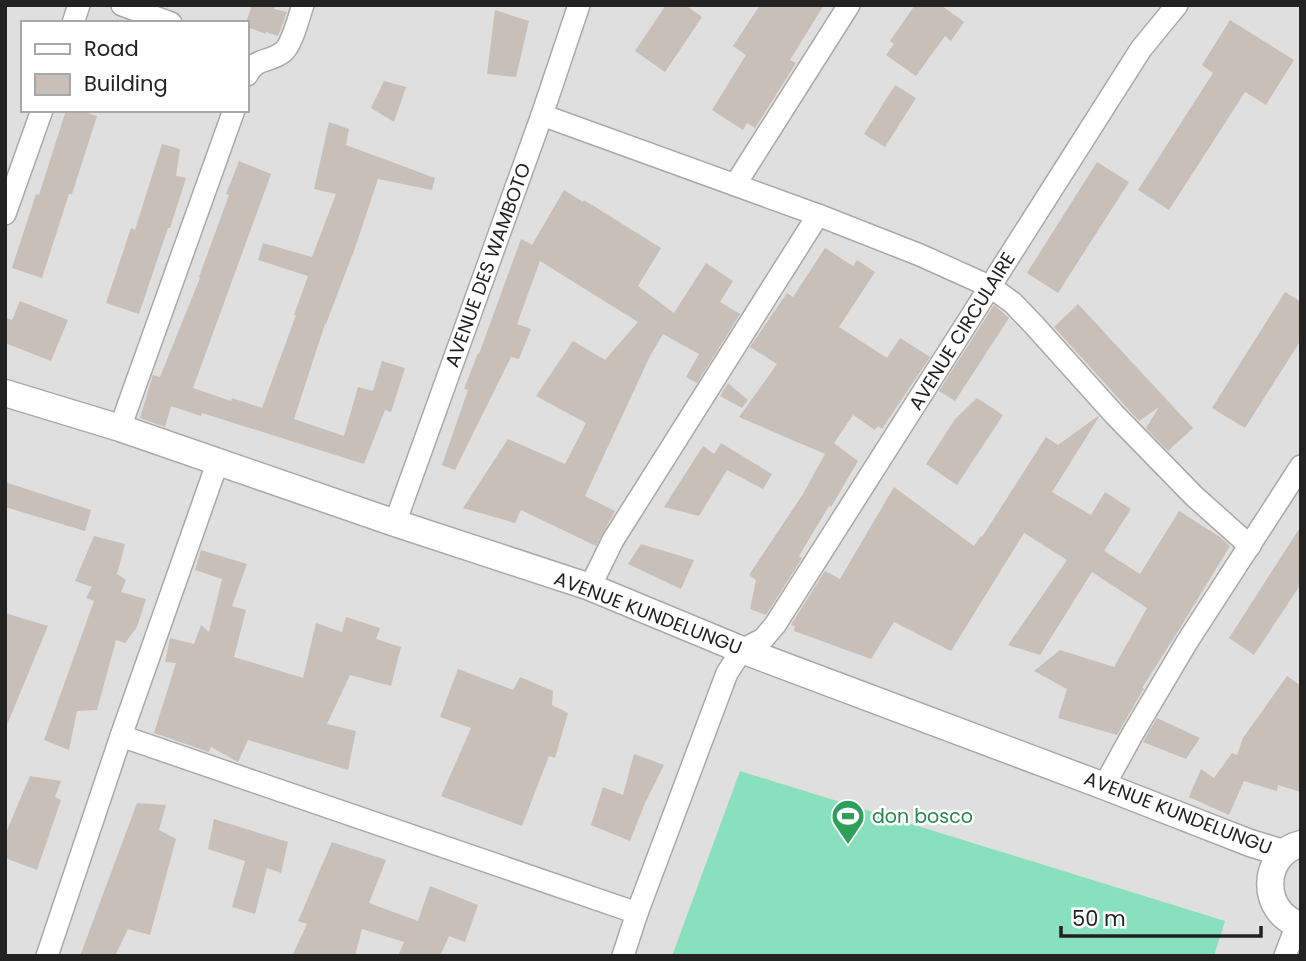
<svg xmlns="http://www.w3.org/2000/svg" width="1306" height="961" viewBox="0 0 1306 961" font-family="Poppins,sans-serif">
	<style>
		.residential { fill: #e0dfdf; fill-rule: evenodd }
		.pitch { fill: #88e0be }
		.building { fill: #c7bfb8 }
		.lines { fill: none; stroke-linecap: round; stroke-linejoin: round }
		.minor-casing { stroke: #a9a9a9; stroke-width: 24 }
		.tertiary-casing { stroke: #a9a9a9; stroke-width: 29 }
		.minor { stroke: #fff; stroke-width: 21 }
		.tertiary { stroke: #fff; stroke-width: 26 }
		.labels { text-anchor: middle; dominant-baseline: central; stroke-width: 5; stroke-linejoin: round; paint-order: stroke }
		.street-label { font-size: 19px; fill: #222; stroke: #fff }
		.leisure-label { font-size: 19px; fill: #27864d; stroke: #fff; text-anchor: start }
	</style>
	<rect width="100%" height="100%" fill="#f2efe9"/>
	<path class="residential" d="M5 5H1301V956H5ZM23 23H247V110H23Z"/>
	<path class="pitch" d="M740 771 1225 921 1214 956H672Z"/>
	<g class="building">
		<path d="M252 5H276L274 9 287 12 278 36 266 32V34L247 27 246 23Z"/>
		<path d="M666 5H685L702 17 665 72 635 51Z"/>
		<path d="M760 5H824L790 60 796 63 755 128 747 123 743 130 712 110 746 55 733 46Z"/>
		<path d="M915 5H941L964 22 951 41 945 36 916 76 886 55 894 44 890 41Z"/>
		<path d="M495 10 529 21 516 77 487 74Z"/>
		<path d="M1230 20 1294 60 1266 105 1245 92 1169 210 1138 190 1213 73 1202 65Z"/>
		<path d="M384 81 406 87 394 122 371 108Z"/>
		<path d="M895 85 916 98 885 147 864 134Z"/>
		<path d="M66 110H78L97 116 72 194H69L42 278 12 268 36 194 39 195Z"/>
		<path d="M329 122 349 129 346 145 435 178 432 190 378 179 355 248 326 324H325L294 419 344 436 358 387 373 391 382 361 405 368 391 412 385 410 364 464 202 413 201 416 171 406 165 427 140 418 153 375 160 377 200 278 199 277 229 195 226 194 239 161 271 174 193 388 231 401 232 398 262 408 296 315H294L308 276 258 260 263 243 312 257 336 194 314 189Z"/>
		<path d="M162 144 180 149 176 176 186 178 170 228H168L139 314 106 303 131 228 135 230Z"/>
		<path d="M1097 162 1129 182 1058 293 1027 273Z"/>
		<path d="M564 190 583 202 584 200 661 248 638 286 674 313 706 263 733 281 720 302 740 314 697 383 686 377 699 354 663 334 650 356 585 496 615 511 596 546 521 510 515 523 463 508 508 439 565 464 586 423 536 396 573 341 605 360 638 322 540 261 517 324 531 329 519 359 511 357 455 470 442 465 468 390 464 389 478 353 479 354 521 239 532 245Z"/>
		<path d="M825 248 853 266 857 260 875 272 839 327 887 358 900 338 930 357 882 429 878 426 875 430 853 415 834 443 858 461 831 507 829 506 799 556 802 558 766 615 750 609 756 580 749 575 803 494 825 454 739 417 777 364 750 347 787 293 793 297Z"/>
		<path d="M1285 292 1301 302V340L1245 428 1212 408Z"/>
		<path d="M20 301 68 320 51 361 5 343V317L12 320Z"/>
		<path d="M1078 304 1193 428 1168 451 1146 428 1159 407 1139 421 1054 327Z"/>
		<path d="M994 305 1009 318 955 401 939 391Z"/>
		<path d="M728 383 748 400 742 408 720 396Z"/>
		<path d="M977 398 1003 415 957 485 926 464 955 419Z"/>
		<path d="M1098 416 1099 417 1052 492 1091 515 1105 492 1131 509 1104 551 1140 574 1179 511 1220 537 1230 546 1180 628 1142 688H1144L1117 735 1058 718 1067 689 1034 671 1060 650 1114 667 1147 608 1092 572 1040 655 1008 645 1067 560 1024 533 951 651 894 622 871 659 794 631 795 626 791 625 825 571 840 579 894 487 974 546 981 536 982 537 1046 437 1058 445Z"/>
		<path d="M721 443 772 474 763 489 727 470 699 516 664 507 703 446 714 454Z"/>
		<path d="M5 482 91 510 85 531 5 507Z"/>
		<path d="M1301 526V584L1254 655 1229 638Z"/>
		<path d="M94 536 125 544 117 574 126 580 121 592 146 599 137 627 125 643 116 640 97 710 77 711 69 750 44 740 94 601 86 598 92 587 75 581Z"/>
		<path d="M641 544 694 560 681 589 628 564Z"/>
		<path d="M201 550 247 564 232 606 246 610 234 657 303 678 316 623 342 632 346 617 380 628 376 639 401 647 391 686 350 675 327 724 356 731 348 770 248 740 238 762 211 747 209 752 154 733 176 663 165 662 170 638 194 644 201 625 209 632 222 579 195 570Z"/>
		<path d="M5 613 48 626 6 727H5Z"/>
		<path d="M458 669 513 690 520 677 553 691 552 705 568 713 555 758 549 756 522 826 441 796 471 728 440 717Z"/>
		<path d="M1287 676 1301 686V792L1278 785 1277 791 1244 781 1229 815 1189 797 1201 769 1214 778 1232 753 1237 755 1243 738Z"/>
		<path d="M1157 718 1200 738 1186 759 1143 742Z"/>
		<path d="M634 754 664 765 645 803 630 841 591 825 603 787 623 795Z"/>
		<path d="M30 776 61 781 55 797 61 800 37 870 5 858V835Z"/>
		<path d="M137 803 166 805 159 830 176 839 150 935 128 929 115 956H80Z"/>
		<path d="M214 819 288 842 281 873 267 868 255 914 232 907 245 861 208 849Z"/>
		<path d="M332 842 386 860 369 903 418 921 430 886 478 905 465 942 449 936 440 956H398L404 942 362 929 355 956H292L307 924 298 921Z"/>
	</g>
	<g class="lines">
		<defs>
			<g id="minor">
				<path d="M122 5 171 23"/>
				<path d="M73 23 79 5"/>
				<path d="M247 75C256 57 269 63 283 52 292 45 299 16 303 5"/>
				<path d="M542 115 818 215 920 255 991 287 1013 303 1034 325 1114 414 1194 496 1250 546"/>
				<path d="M735 185 849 5"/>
				<path d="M5 214 42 110"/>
				<path d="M120 428 234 110"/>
				<path d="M395 523 542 115 579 5"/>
				<path d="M590 587 613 540 818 215"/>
				<path d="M121 736 637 913"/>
				<path d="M1104 786 1132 735 1187 642 1301 466"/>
				<path d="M47 956 121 736 218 461"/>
				<path d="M623 956 637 913 727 673 742 650 763 639 775 625 1141 49 1177 5"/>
				<path d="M1285 956 1297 924"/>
			</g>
			<g id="tertiary">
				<path d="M5 393 120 428 395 523 590 587 742 650 1104 786 1250 843 1283 853"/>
				<path d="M1301 844C1260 854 1260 914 1301 925"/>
			</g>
		</defs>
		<use href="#minor" class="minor-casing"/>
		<use href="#tertiary" class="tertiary-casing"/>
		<use href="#minor" class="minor"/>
		<use href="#tertiary" class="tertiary"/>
	</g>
	<defs>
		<symbol id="stadium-pin" viewBox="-11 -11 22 30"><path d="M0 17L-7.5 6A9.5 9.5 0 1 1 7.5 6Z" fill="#2e9e5b" stroke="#fff"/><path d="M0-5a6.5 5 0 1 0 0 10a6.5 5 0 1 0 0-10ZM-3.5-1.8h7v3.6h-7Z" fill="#fff"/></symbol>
	</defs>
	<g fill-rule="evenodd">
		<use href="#stadium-pin" x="829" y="797" width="38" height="52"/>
	</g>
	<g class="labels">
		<g class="street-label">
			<text transform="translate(488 265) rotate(-70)">AVENUE DES WAMBOTO</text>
			<text transform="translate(962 331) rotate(-58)">AVENUE CIRCULAIRE</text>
			<text transform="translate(648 613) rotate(21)">AVENUE KUNDELUNGU</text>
			<text transform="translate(1178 813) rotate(21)">AVENUE KUNDELUNGU</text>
		</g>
		<g class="leisure-label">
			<text x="872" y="816">don bosco</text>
		</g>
	</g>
	<rect width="1306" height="961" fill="none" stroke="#222222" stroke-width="14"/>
	<rect x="21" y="21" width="228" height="91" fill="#ffffff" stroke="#a7a7a7" stroke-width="2"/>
	<rect x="35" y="44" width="35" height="10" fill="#ffffff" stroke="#a7a7a7" stroke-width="2"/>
	<text x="84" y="56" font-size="21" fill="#222222">Road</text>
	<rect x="35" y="74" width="35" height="21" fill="#c7bfb8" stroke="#a7a7a7" stroke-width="2"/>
	<text x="84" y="91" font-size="21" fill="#222222">Building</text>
	<path d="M1061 926v10h200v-10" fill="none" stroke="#222222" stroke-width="3.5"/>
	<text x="1072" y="926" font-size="21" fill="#222222" stroke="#ffffff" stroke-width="5" paint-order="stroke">50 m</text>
</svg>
